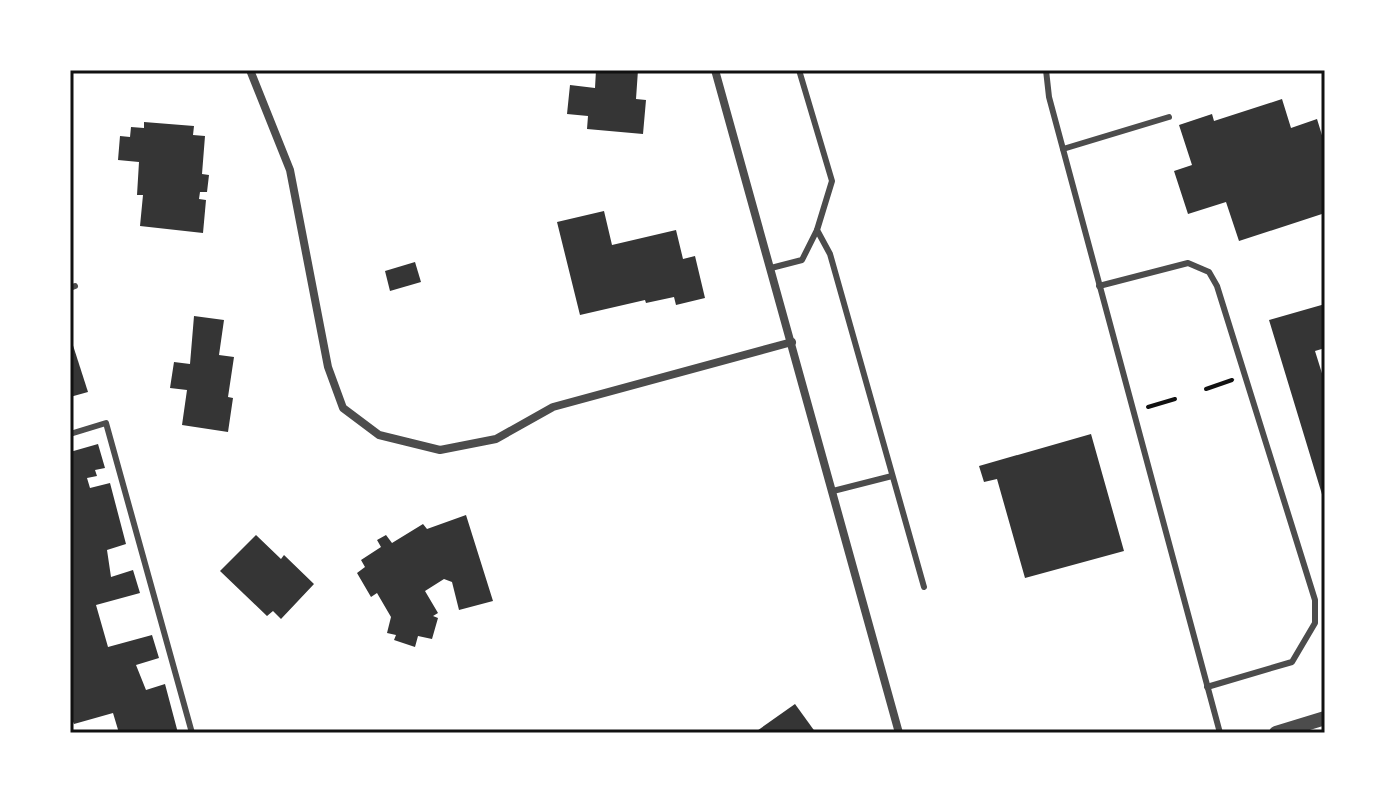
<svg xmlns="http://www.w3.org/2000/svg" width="1395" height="803" viewBox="0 0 1395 803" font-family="'Titillium Web',sans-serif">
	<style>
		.building { fill: #353535 }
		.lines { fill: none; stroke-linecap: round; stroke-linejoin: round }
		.path { stroke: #111; stroke-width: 4 }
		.service { stroke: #4c4c4c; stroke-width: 6 }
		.minor { stroke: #4c4c4c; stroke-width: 8 }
		.tertiary { stroke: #4c4c4c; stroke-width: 14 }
		.neatline { fill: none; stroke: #111; stroke-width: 3 }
	</style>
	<rect width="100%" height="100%" fill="#fff"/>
	<g class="building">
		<path d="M596 70H638L636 99 646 100 643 134 587 129 588 116 567 114 570 85 595 88Z"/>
		<path d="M1282 99 1291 128 1317 119 1325 145V213L1239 241 1226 202 1188 214 1174 171 1192 165 1179 125 1212 114 1214 121Z"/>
		<path d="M144 122 194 126 193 135 205 136 202 174 209 175 207 192H200L199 199 206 200 203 233 140 226 143 195H137L139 162 118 160 120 136 130 137 131 127 144 128Z"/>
		<path d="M604 211 612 245 676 230 683 259 695 256 705 298 676 305 674 297 646 303 645 300 580 315 557 222Z"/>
		<path d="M415 262 421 282 390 291 385 271Z"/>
		<path d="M1325 304V348L1315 351 1325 383 1324 501 1269 320Z"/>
		<path d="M194 316 224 320 219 355 234 357 228 397 233 398 228 432 182 425 187 390 170 388 174 362 190 364Z"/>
		<path d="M70 336 88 392 70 397Z"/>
		<path d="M1091 434 1124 551 1025 578 997 479 984 482 979 466Z"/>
		<path d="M98 444 105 468 95 470 97 476 87 478 90 488 110 483 126 544 107 550 111 577 133 570 140 593 96 605 108 647 152 635 159 658 136 665 146 690 165 684 178 733H119L113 713 74 724 70 715V452Z"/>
		<path d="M466 515 493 601 459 610 452 582 444 579 425 591 438 613 433 616 438 618 432 639 418 636 415 647 394 640 396 635 387 633 391 617 377 593 371 597 357 573 365 567 361 560 381 547 377 540 386 535 392 543 423 524 427 529Z"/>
		<path d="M256 535 281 559 284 555 314 584 281 619 273 611 267 616 220 571Z"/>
		<path d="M795 704 816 733H754Z"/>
	</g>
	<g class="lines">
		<g class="path">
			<path d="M1206 389 1232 380"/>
			<path d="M1148 407 1175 399"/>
		</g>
		<g class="service">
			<path d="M799 70 832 181 817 230 830 254 924 587"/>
			<path d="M1046 70 1049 97 1220 733"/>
			<path d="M1063 149 1169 117"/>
			<path d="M771 268 802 260 817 230"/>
			<path d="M1099 286 1188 263 1209 272 1217 286 1315 600V623L1292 662 1207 687"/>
			<path d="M70 288 75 286"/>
			<path d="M70 434 106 423 192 733"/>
			<path d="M833 491 892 476"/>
		</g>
		<g class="minor">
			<path d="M250 70 290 170 328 367 343 408 379 435 440 450 496 439 553 407 792 342"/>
			<path d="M715 70 899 733"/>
		</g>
		<path class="tertiary" d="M1276 733 1325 718"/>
	</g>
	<rect width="1395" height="803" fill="none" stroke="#ffffff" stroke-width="144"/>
	<rect x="72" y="72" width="1251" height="659" class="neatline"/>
</svg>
